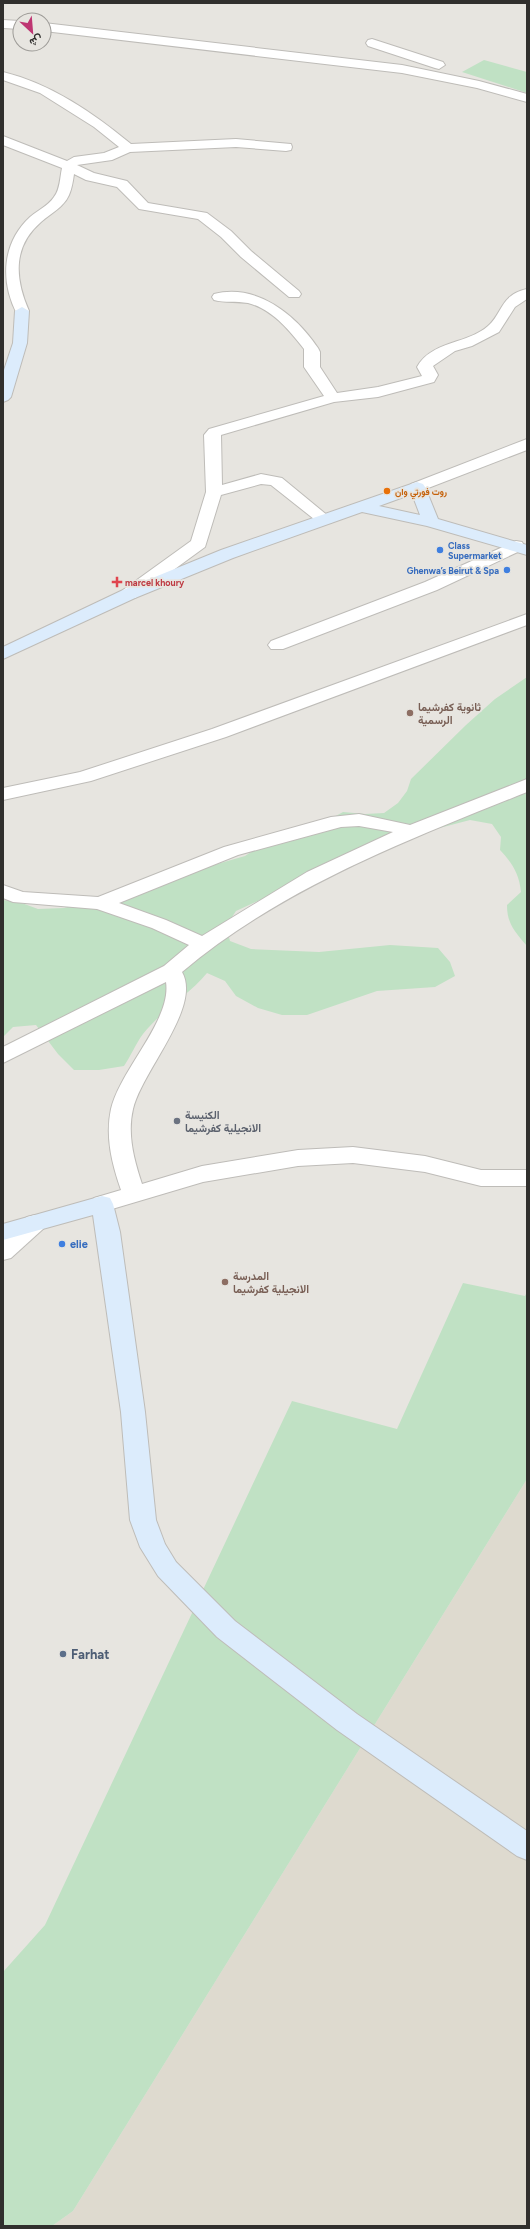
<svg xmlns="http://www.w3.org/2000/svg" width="530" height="2229" viewBox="0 0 530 2229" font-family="Figtree,Vazirmatn,sans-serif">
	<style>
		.built { fill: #dedacf }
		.green { fill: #c0e1c4 }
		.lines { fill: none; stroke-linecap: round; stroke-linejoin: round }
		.street-casing { stroke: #bebcb8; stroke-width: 2 }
		.secondary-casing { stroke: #bebcb8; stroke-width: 2 }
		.street { fill: #fff; fill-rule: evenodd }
		.secondary { fill: #dcecfc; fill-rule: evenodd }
		.food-dot { fill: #e8710a; stroke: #e7e5e0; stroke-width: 1.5 }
		.shop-dot { fill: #3f7fe0; stroke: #e7e5e0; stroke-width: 1.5 }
		.health-dot { fill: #e0444e; stroke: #e7e5e0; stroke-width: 1.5 }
		.education-dot { fill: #8d6e63; stroke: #e7e5e0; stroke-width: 1.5 }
		.worship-dot { fill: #6b7280; stroke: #e7e5e0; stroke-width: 1.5 }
		.service-dot { fill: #5c6f8a; stroke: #e7e5e0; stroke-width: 1.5 }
		.labels { text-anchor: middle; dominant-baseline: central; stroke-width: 3.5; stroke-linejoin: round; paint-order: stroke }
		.far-food-label { font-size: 9px; font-weight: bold; fill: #c56008; stroke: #e7e5e0; text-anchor: start }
		.far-shop-label { font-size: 9px; font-weight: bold; fill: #366cbe; stroke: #e7e5e0; text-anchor: start }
		.far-health-label { font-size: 9px; font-weight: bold; fill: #be3a42; stroke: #e7e5e0; text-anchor: start }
		.education-label { font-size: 11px; font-weight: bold; fill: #785e54; stroke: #e7e5e0; text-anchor: start }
		.worship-label { font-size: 11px; font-weight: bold; fill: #5b616d; stroke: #e7e5e0; text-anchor: start }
		.shop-label { font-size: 11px; font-weight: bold; fill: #366cbe; stroke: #e7e5e0; text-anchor: start }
		.near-service-label { font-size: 13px; font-weight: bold; fill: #4e5e75; stroke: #e7e5e0; text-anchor: start }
	</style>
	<rect width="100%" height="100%" fill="#e7e5e0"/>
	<path class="built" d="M527 1479V2226H52L73 2211Z"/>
	<g class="green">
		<path d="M484 60 527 72V93L462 72Z"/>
		<path d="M527 677V946C515 932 507 924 507 905L521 892C519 873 512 863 500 850L501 837 492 824 470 820 428 831 284 889 236 911 226 926 230 941 251 949 319 952 390 945 438 948 450 962 455 976 435 987 377 991 307 1015H282L258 1008 236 996 225 981 207 973C188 996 161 1011 143 1034 136 1043 131 1056 124 1066L99 1070H74L58 1054 36 1025 13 1027 3 1037V900L19 902 38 909 64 908 245 856 280 833 323 823 343 812 365 814 384 813 398 803 407 791 411 779 466 725 495 699Z"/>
		<path d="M463 1283 525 1296 527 1292V1479L73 2211 52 2226H3V1972L45 1925 292 1401 397 1429Z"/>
	</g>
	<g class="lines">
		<defs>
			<g id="street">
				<path d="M3 20 20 21V29L3 28Z"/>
				<path d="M44 23 402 65 479 81 527 94V102L477 88 402 73 44 31Z"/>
				<path d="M372 39 443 62 445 65 439 69 435 68 368 46 366 43 368 40Z"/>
				<path d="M3 72C52 84 93 113 131 144L236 139 291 144 292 147 291 150 286 151 236 147 130 152 112 160 77 165 94 173 127 181 148 203 207 213 231 231 251 251 299 291 301 294 299 297H289L241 257 221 237 198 219 139 209 117 187 86 180 74 174C73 181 72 188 69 195 64 207 51 213 41 222 12 247 15 279 29 311L22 315 17 314C0 281 2 243 30 217 38 210 48 206 54 197 60 190 60 177 62 168L3 145V136L67 161 74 157 104 153 119 147 94 127 40 93 3 80Z"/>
				<path d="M527 289V299L515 307 499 332 472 346 455 351 433 366 438 375 434 382 378 397 334 402 221 435 222 485 261 474 282 478 333 520 331 523H319L271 485 261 484 221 495 205 547 135 598H123L120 594 123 590 191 541 206 492 204 435 209 429 324 396 304 367V349C289 330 272 309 248 303 236 301 225 303 214 300L212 297 214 294C257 283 296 315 318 348L320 352V367L337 393 378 387 422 376 417 367C431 341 468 344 488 326 503 313 500 295 527 289Z"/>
				<path d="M527 439V450L423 490H411L409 487 411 484Z"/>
				<path d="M516 541 522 542 524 546 522 550 437 590 283 649H271L268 645 271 641 425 582Z"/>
				<path d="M527 614V625L226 737 91 781 3 800V788L80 772 212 729Z"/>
				<path d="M527 779V792C408 840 281 888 182 972 202 1007 142 1071 133 1109 127 1134 134 1160 142 1184L202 1166 298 1150 353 1147 425 1156 481 1170H527V1186H481L425 1172 353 1163 298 1166 203 1182 102 1212 94 1210 91 1204 94 1198 121 1190C112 1164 105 1137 111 1109 120 1070 172 1020 166 982L3 1063V1047L164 966 189 945 152 928 97 909 13 902 3 898V885L23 892 98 897 224 847 331 817 359 814 410 825ZM359 826 393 832 307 872 202 936 166 920 119 903 238 855 341 827Z"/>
				<path d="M35 1215 43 1217 47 1223 43 1229 11 1258 3 1260V1239L27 1217Z"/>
			</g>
			<g id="secondary">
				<path d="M22 307 29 311 27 343 11 397 8 400 3 402V373L13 343 15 311Z"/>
				<path d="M417 482 423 484 425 487 438 519 527 545V555L427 526 362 512 233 558 135 598 3 659V647L123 590 221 550ZM412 494 420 515 379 506Z"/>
				<path d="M102 1196 110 1198 113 1204 120 1232 145 1412 156 1520 165 1544 176 1562 235 1621 357 1714 527 1831V1860L517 1856 337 1730 217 1637 158 1576 140 1547 130 1520 121 1412 93 1215 3 1240V1224Z"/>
			</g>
		</defs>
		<use href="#street" class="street-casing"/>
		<use href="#secondary" class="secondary-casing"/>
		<use href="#street" class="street"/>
		<use href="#secondary" class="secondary"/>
	</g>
	<circle class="food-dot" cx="387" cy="491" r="4"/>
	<g class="shop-dot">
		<circle cx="440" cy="550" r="4"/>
		<circle cx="507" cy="570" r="4"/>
		<circle cx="62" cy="1244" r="4"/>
	</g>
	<path class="health-dot" d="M115 576h4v4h4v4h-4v4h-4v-4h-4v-4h4z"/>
	<g class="education-dot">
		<circle cx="410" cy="713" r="4"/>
		<circle cx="225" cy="1282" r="4"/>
	</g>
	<circle class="worship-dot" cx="177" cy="1121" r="4"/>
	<circle class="service-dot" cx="63" cy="1654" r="4"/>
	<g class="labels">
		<g class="far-food-label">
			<text x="395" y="491">روت فورتي وان</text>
		</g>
		<g class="far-shop-label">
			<text x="448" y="545">Class<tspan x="448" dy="10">Supermarket</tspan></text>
			<text x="499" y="570" text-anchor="end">Ghenwa’s Beirut &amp; Spa</text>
		</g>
		<g class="far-health-label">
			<text x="125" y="582">marcel khoury</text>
		</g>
		<g class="education-label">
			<text x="418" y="707">ثانوية كفرشيما<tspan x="418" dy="13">الرسمية</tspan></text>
			<text x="233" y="1276">المدرسة<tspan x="233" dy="13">الانجيلية كفرشيما</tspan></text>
		</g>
		<g class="worship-label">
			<text x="185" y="1115">الكنيسة<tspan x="185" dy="13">الانجيلية كفرشيما</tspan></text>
		</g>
		<g class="shop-label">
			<text x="70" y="1244">elie</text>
		</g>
		<g class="near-service-label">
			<text x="71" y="1654">Farhat</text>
		</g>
	</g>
	<rect width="530" height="2229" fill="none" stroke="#302f2d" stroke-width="8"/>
	<g transform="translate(32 32) rotate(154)"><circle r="19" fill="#e7e5e0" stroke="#9e9c98"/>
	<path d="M0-3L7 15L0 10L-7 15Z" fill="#be3572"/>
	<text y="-6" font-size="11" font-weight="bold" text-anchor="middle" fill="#302f2d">ش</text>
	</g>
</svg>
